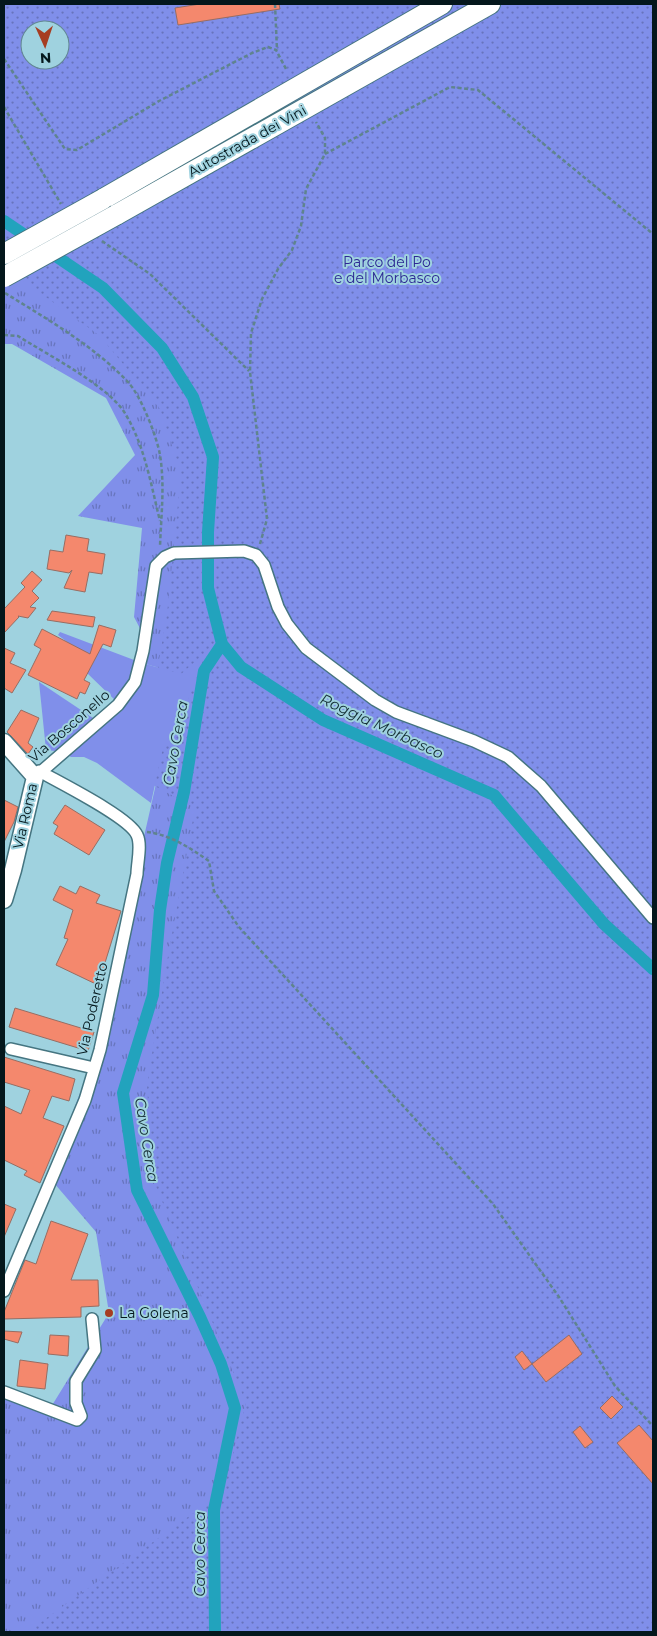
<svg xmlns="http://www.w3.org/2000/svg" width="657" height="1636" font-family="Montserrat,sans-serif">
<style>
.grass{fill:url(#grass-tufts)}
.park{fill:url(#park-dots);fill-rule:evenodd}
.garden{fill:#808fea}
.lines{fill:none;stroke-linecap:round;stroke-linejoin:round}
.canal{stroke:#22a3bd;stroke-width:12}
.building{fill:#f4886d;stroke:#976d63}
.street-casing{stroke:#457581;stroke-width:14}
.secondary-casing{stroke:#457581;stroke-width:19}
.highway-casing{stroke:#457581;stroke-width:22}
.path{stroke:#5f848e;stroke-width:2.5;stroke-dasharray:4 2.5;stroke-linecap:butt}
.street{stroke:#fff;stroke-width:11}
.secondary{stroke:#fff;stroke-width:16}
.highway{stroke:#fff;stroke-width:20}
.highway-bridge-casing{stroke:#457581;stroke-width:22;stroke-linecap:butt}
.highway-bridge{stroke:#fff;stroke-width:20}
.poi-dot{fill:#a63d22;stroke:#9fd2df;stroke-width:2}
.labels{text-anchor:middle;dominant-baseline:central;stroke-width:4;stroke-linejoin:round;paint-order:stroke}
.street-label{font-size:14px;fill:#04171c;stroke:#9fd2df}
.park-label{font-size:14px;fill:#2c2893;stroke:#9fd2df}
.poi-label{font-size:14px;fill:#04171c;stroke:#9fd2df;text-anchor:start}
.water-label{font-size:15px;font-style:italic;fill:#152f35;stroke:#9fd2df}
</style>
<defs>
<pattern id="grass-tufts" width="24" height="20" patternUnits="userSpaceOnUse" patternTransform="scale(1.25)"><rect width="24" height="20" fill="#808fea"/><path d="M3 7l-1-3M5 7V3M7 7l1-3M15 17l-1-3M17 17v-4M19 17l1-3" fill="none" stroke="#6774bd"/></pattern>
<pattern id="park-dots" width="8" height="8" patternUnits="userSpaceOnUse" patternTransform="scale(1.25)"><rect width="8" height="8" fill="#808fea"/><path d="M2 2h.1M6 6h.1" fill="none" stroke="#6774bd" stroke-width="1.8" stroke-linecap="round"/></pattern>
</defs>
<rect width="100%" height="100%" fill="#9fd2df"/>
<!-- grass -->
<path class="grass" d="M 312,113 L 285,1384 L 271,1632 L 4,1632 L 4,1389 L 51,1407 L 109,1313 L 96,1232 L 48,1176 L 101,1039 L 138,863 L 181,674 L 142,663 L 144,636 L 134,617 L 142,528 L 78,516 L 135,455 L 106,398 L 12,344 L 4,344 L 4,286 Z"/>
<!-- park -->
<path class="park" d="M 4,4 L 653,4 L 653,1632 L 27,1632 L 223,1492 L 246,1403 L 152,1177 L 147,1085 L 166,967 L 195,808 L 84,747 L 154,689 L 167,614 L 181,473 L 160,409 L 100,336 L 4,267 ZM 30,30 L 60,30 L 60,60 L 30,60 Z"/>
<!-- garden -->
<path class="garden" d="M 60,632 L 142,663 L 181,674 L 206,652 L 187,703 L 162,752 L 151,803 L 97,763 L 84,757 L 71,757 L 64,752 L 46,750 L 39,682 L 96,720 L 117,702 L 87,673 L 93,662 L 58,635 Z"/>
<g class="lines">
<!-- canal -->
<path class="canal" d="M 4,221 L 103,288 L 162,348 L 193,397 L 213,457 L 208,532 L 208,588 L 222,644 L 241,667 L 323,720 L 494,795 L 604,924 L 653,969
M 215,1632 L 214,1510 L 235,1408 L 221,1364 L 200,1317 L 137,1190 L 123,1093 L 153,995 L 160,910 L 167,863 L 184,792 L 204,671 L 222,644"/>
</g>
<!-- building -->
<path class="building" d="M 200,4 L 279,4 L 280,9 L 178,25 L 175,8 Z
M 66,535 L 89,539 L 87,551 L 105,554 L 102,574 L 89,572 L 85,592 L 64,588 L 72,570 L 69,573 L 47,569 L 50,550 L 63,552 Z
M 32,571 L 42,580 L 32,591 L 39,598 L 30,607 L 36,608 L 28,618 L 18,616 L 19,617 L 4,633 L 4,609 L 25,587 L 21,583 Z
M 52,611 L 95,617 L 93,627 L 47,620 Z
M 99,625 L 116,630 L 111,647 L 103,644 L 84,680 L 90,683 L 85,694 L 80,692 L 77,699 L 28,675 L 41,649 L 34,645 L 42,629 L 90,654 Z
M 4,648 L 15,653 L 10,663 L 26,670 L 12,693 L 4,688 Z
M 21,710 L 39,718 L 28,743 L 33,747 L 28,754 L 7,732 Z
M 4,800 L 18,807 L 14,822 L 4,842 Z
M 65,805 L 105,830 L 89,855 L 54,834 L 58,826 L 53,823 Z
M 60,886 L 76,894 L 80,886 L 100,895 L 96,903 L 121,911 L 104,966 L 108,968 L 100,986 L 56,965 L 68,939 L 64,938 L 73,910 L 53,900 Z
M 15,1008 L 94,1032 L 88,1051 L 9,1027 Z
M 4,1057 L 75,1079 L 69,1101 L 52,1096 L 43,1118 L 64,1126 L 40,1183 L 24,1175 L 27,1171 L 4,1160 L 4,1106 L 21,1114 L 30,1090 L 4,1082 Z
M 4,1204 L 16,1209 L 4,1237 Z
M 51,1221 L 88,1234 L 71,1280 L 98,1280 L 99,1306 L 81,1307 L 81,1317 L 4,1319 L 4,1312 L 25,1260 L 36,1264 Z
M 4,1331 L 22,1332 L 18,1343 L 4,1339 Z
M 50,1335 L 69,1336 L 68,1356 L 48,1354 Z
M 569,1335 L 582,1354 L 546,1382 L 532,1364 Z
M 522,1351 L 532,1364 L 524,1370 L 515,1357 Z
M 20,1360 L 48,1364 L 45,1389 L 17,1386 Z
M 612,1396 L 623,1407 L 611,1419 L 600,1408 Z
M 639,1425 L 653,1441 L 653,1484 L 617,1443 Z
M 580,1426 L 593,1442 L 585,1448 L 573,1432 Z"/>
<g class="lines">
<defs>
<path id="street" d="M 35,777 L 118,705 L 135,682 L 143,651 L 156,566 L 165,557 L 174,553 L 244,551 L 256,555 L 264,565 L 278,607 L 287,624 L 306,648 L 375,700 L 396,712 L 474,741 L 508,757 L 541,786 L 653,918
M 11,1049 L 94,1068
M 4,1291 L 85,1100 L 100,1050 L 137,874 C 137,863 142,845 137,835 C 129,817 60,783 39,771
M 4,1392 L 77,1420 L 81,1416 L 76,1403 L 76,1381 L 95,1350 L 92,1319"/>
<path id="secondary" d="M 4,742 L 35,777 L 13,870 L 4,900"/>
<path id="highway" d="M 103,199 L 442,4
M 116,215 L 490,4"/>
</defs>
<!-- street casing -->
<use href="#street" class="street-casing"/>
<!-- secondary casing -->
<use href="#secondary" class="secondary-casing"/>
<!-- highway casing -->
<use href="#highway" class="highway-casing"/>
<!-- path -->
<path class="path" d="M 275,4 L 277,50
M 4,59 L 65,149 L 77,150 L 159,101 L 252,53 L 268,47 L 276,50 L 286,69
M 4,107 L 61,204
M 325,154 L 450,87 L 478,90 L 653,234
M 102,241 L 150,274 L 249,371
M 5,293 C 47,319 94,346 128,382 C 141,396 157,437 160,455 C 165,486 161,516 160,547
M 4,335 L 18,336 C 46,354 111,387 126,415 C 145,447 151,485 160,521
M 260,544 L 267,519 L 250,372 L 251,333 L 262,299 L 278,269 L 292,250 L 301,226 L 306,189 L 325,154 L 325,138 L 316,122
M 147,832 C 171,835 190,848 209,861 L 214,891 L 239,927 L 493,1204 L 559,1297 L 615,1386 L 653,1426"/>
<!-- street -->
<use href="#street" class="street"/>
<!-- secondary -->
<use href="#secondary" class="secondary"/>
<!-- highway -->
<use href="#highway" class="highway"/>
<defs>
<path id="highway-bridge" d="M 4,254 L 103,199
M 4,277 L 116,215"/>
</defs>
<!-- highway-bridge casing -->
<use href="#highway-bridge" class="highway-bridge-casing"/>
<!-- highway-bridge -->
<use href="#highway-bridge" class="highway-bridge"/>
</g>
<!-- markers -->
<circle class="poi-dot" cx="109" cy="1313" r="5"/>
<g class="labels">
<!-- street labels -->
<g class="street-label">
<text transform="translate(247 141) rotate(-29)">Autostrada dei Vini</text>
<text transform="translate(69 726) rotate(-41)">Via Bosconello</text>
<text transform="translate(25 816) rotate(-77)">Via Roma</text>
<text transform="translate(92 1009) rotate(-77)">Via Poderetto</text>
</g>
<!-- park labels -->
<g class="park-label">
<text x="387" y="262">Parco del Po<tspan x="387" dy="16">e del Morbasco</tspan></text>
</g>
<!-- poi labels -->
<g class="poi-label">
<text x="119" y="1313">La Golena</text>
</g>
<!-- water labels -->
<g class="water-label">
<text transform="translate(382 726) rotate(25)">Roggia Morbasco</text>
<text transform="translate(175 743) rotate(-80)">Cavo Cerca</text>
<text transform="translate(147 1140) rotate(81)">Cavo Cerca</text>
<text transform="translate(199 1554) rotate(-90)">Cavo Cerca</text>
</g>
</g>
<!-- border -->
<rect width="657" height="1636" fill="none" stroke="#04171c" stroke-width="10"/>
<!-- north arrow -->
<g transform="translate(45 45) rotate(177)"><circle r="24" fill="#9fd2df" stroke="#618791"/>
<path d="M0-4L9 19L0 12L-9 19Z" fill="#a63d22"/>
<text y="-8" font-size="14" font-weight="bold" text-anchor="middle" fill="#04171c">N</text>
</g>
</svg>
